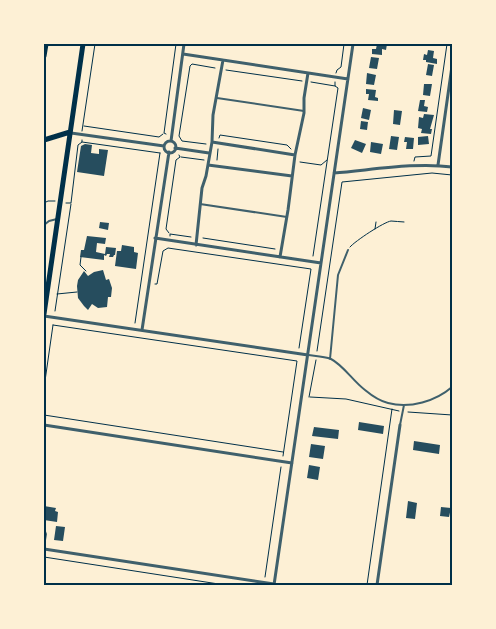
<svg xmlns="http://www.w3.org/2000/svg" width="496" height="629" font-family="'Alegreya Sans',sans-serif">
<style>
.building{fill:#264d5e}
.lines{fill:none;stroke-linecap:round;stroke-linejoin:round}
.path{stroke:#003049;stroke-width:1}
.service{stroke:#3f606c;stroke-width:2}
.minor{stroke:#3f606c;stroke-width:3}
.secondary{stroke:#003049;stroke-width:5}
.neatline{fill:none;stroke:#003049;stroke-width:2}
</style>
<rect width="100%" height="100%" fill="#fdf0d5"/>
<!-- building -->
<path class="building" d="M 377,44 L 387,44 L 386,50 L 382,49 L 382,55 L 372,54 L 372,49 L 376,49 Z
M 428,50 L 434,51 L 433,58 L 437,59 L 437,64 L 426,62 L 426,60 L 423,60 L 424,54 L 427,55 Z
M 371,57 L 379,58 L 377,69 L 369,68 Z
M 428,64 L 434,65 L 432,76 L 426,75 Z
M 367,73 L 376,75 L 374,85 L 366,84 Z
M 424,84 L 432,84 L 430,96 L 423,95 Z
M 366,89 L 376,90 L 375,97 L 378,98 L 378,101 L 368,100 L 369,94 L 366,94 Z
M 420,100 L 425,100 L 424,106 L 428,107 L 427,112 L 418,111 Z
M 363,108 L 371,110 L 369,120 L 361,118 Z
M 394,110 L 402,111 L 400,125 L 393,124 Z
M 424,114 L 434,115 L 430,129 L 432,129 L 431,134 L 421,133 L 422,129 L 418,128 L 419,117 L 423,118 Z
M 361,121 L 368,122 L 367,130 L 360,129 Z
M 391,136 L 399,137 L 397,150 L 389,149 Z
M 428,136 L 429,144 L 418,145 L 418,137 Z
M 405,137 L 414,138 L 413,149 L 406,149 L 407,142 L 404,142 Z
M 355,140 L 366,144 L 362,153 L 351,148 Z
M 371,142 L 383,144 L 381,154 L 370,152 Z
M 85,144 L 92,145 L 91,153 L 99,154 L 99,149 L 108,150 L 104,176 L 77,172 L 81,146 Z
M 100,222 L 109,223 L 108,230 L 99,228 Z
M 87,236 L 106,238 L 105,244 L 97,243 L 96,252 L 105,254 L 106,247 L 116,248 L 115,255 L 114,255 L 113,257 L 109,257 L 110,254 L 107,254 L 106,256 L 104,255 L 104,260 L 80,257 L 81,250 L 84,250 Z
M 122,245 L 134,247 L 134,252 L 138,253 L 136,269 L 115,266 L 117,251 L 121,251 Z
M 103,270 L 106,280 L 109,279 L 112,288 L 111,297 L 108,297 L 107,307 L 98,308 L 92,304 L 88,310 L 84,306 L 78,298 L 77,286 L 78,280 L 84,271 L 88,276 L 94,272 Z
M 359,422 L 384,426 L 383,434 L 358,430 Z
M 314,427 L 339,430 L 338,439 L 312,436 Z
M 414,441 L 440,445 L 439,454 L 413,450 Z
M 311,444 L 325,446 L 323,459 L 309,457 Z
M 309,465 L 320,467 L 318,480 L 307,478 Z
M 408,501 L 417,503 L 415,519 L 406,518 Z
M 44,506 L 56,508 L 55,511 L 58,512 L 57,522 L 44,520 Z
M 441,507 L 451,508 L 449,517 L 440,516 Z
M 56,526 L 65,527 L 63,541 L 54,540 Z"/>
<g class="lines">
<!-- path -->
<path class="path" d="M 226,70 L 302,81
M 336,73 L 337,70 L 341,67 L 344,44
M 311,82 L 335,86
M 84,126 L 159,137 L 163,134
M 82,131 L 95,44
M 166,134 L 164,133 L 176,44
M 219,138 L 220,135 L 287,145 L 291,149
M 82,142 L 160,153
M 206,144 L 182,141 L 179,136 L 190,66 L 192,64 L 215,68
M 181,157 L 204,160
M 217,160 L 218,149
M 414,161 L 415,157 L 431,156 L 447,44
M 300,162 L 321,165 L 327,160
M 44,203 L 48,201 L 55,201
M 66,203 L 71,203 L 78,145 L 82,142 L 82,140
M 375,229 L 376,222
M 169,233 L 166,229 L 176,160 L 180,157 L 179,155
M 170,236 L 170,234 L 191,237
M 203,238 L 275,249
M 350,247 C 355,241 384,222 391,221 C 395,221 400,222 404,222
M 313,256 L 338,88 L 335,86 L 335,82
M 81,257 L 80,265 L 86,271
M 155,284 L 157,284 L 163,251 L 168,248 L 311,269 L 299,348
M 57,294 L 77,292
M 55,311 L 71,204
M 135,323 L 160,153
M 53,325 L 297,361 L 283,456
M 317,351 L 342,182 L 432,173 L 452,175
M 44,388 L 53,325
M 309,397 L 316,360
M 310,397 L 346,399 L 399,411
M 408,412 L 452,415
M 44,415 L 283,452
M 44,557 L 225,585
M 265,577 L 281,467
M 367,585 L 392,409"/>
<!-- service -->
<path class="service" d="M 217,98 L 304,111
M 200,204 L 287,217
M 44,225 L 49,221 L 57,219
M 308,355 C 315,356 324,356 331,359 C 343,365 353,381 365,390 C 371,395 380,401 388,403 C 410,409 436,401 452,387
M 330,359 L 338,275 L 348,250
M 400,425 L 404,405
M 44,529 L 46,534 L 44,546"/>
<!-- minor -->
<path class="minor" d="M 183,54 L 348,79
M 71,133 L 164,146
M 171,141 L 184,44
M164 147a6 6 0 1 1 12 0a6 6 0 1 1-12 0Z
M 212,142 L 295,155
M 175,148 L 209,153
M 208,165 L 292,176
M 438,165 L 452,66
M 334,173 C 372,170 416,162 452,167
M 155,238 L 321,263
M 196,245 L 202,188 L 206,176 L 212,142 L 213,115 L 223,60
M 280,257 L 288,210 L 295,155 L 304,113 L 304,98 L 308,73
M 44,316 L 308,355
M 142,330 L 169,152
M 44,425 L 292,463
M 44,549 L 274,584
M 274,585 L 353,44
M 377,585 L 400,425"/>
<!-- secondary -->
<path class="secondary" d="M 44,56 L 46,44
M 44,140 L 70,132
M 44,314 L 83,44"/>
</g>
<!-- border -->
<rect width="496" height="629" fill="none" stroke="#fdf0d5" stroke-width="90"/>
<rect x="45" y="45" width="406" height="539" class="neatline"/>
</svg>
